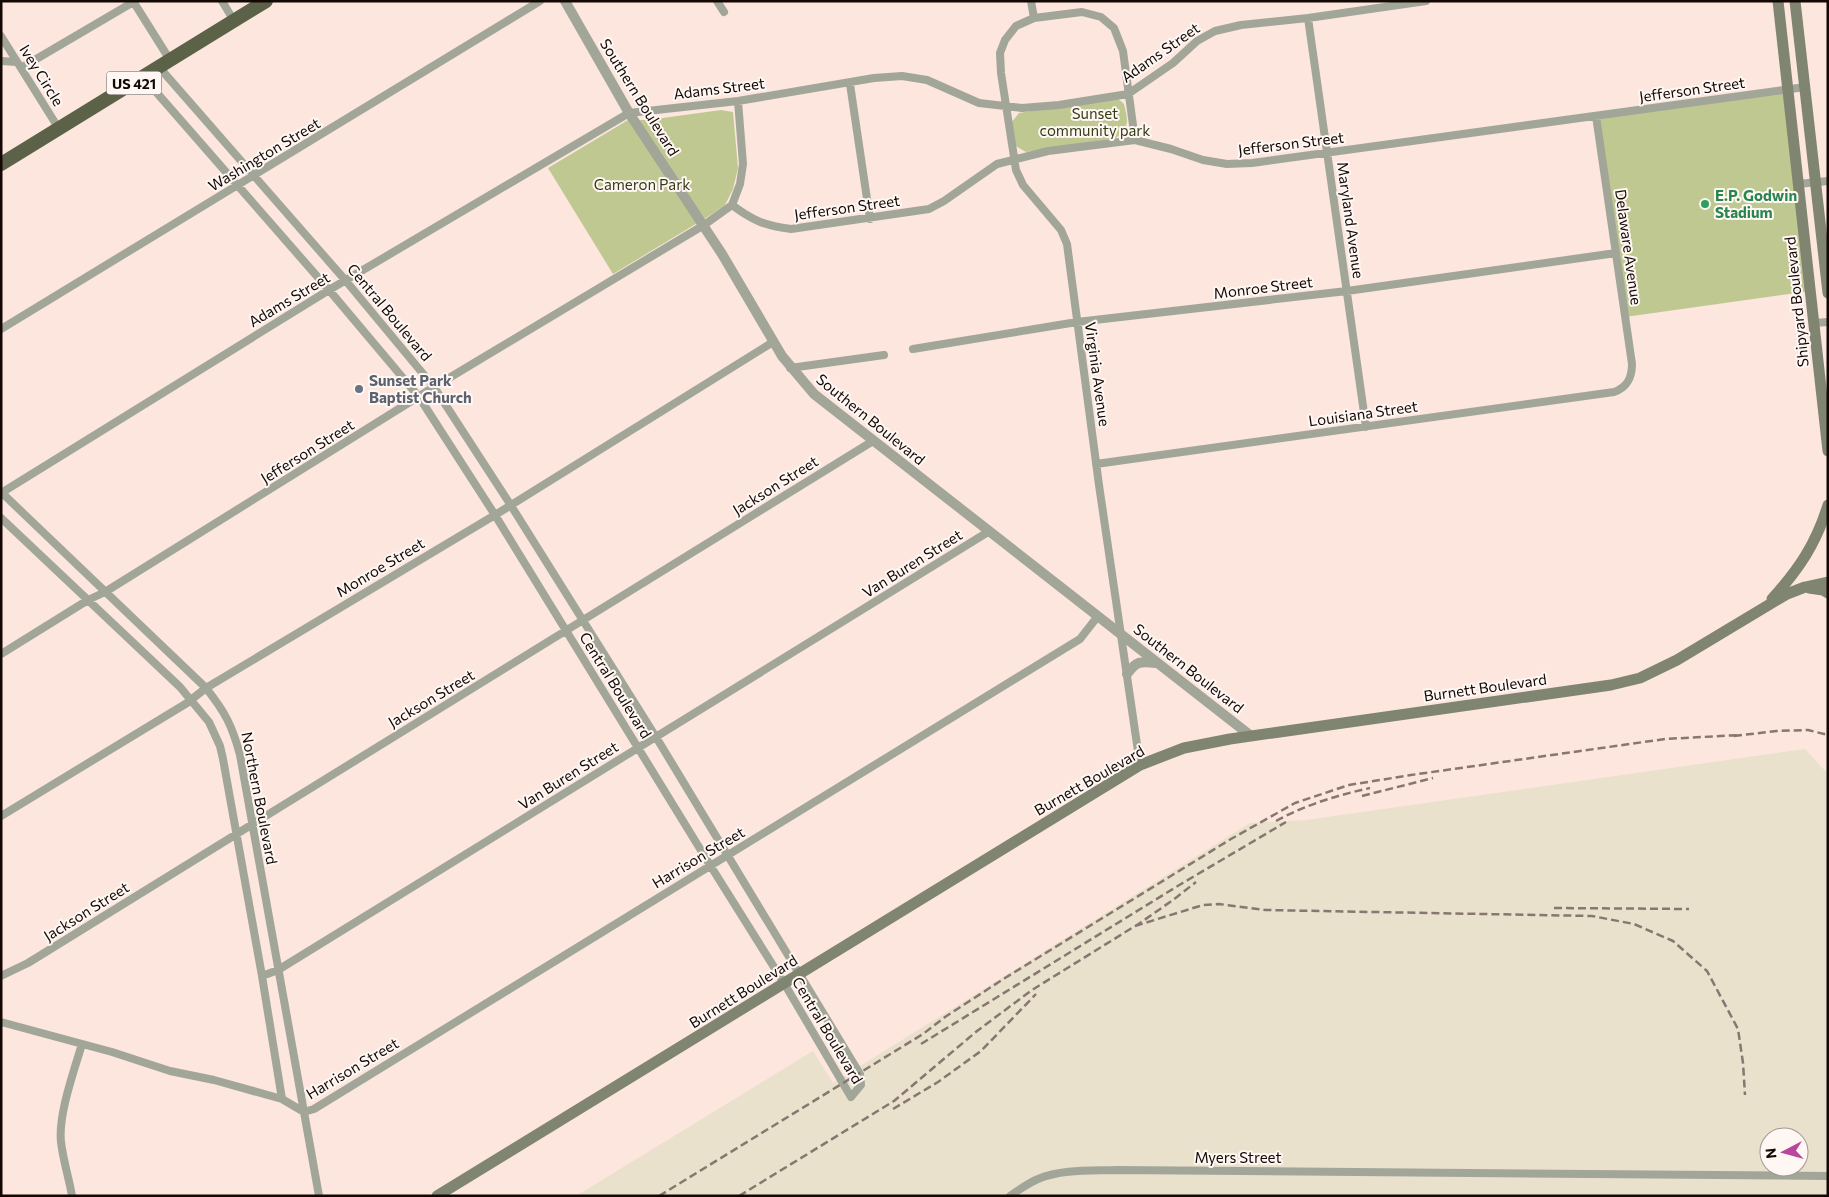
<svg xmlns="http://www.w3.org/2000/svg" width="1829" height="1197" font-family="Commissioner,sans-serif">
<style>
.commercial{fill:#eae1cc;fill-rule:evenodd}
.green{fill:#c0c892}
.lines{fill:none;stroke-linecap:round;stroke-linejoin:round}
.minor{stroke:#a2a698;stroke-width:8}
.tertiary{stroke:#a2a698;stroke-width:10}
.secondary{stroke:#7f8571;stroke-width:11}
.trunk{stroke:#5c6248;stroke-width:14}
.rail{stroke:#877770;stroke-width:2.5;stroke-dasharray:8 4;stroke-linecap:butt}
.leisure-dot{fill:#2e9e5b;stroke:#fef7f4;stroke-width:2}
.worship-dot{fill:#6b7280;stroke:#fef7f4;stroke-width:2}
.labels{text-anchor:middle;dominant-baseline:central;stroke-width:4;stroke-linejoin:round;paint-order:stroke}
.shield{fill:#fef7f4;stroke:#5a504c;stroke-width:1}
.shield-label{font-size:14px;font-weight:bold;fill:#130804}
.street-label{font-size:15px;fill:#130804;stroke:#fef7f4}
.park-label{font-size:15px;fill:#363a14;stroke:#fef7f4}
.leisure-label{font-size:15px;font-weight:bold;fill:#27864d;stroke:#fef7f4;text-anchor:start}
.worship-label{font-size:15px;font-weight:bold;fill:#5b616d;stroke:#fef7f4;text-anchor:start}
</style>
<rect width="100%" height="100%" fill="#fce6dd"/>
<!-- commercial -->
<path class="commercial" d="M 1805,749 L 1828,774 L 1828,1196 L 576,1196 L 813,1051 L 833,1083 L 1250,823 L 1306,820 ZM 1769,1137 L 1799,1137 L 1799,1167 L 1769,1167 Z"/>
<!-- green -->
<path class="green" d="M 1788,89 L 1810,291 L 1625,317 L 1596,116 Z
M 1116,97 L 1124,104 C 1128,121 1130,126 1116,138 L 1026,152 L 1014,145 L 1011,123 L 1019,113 Z
M 721,110 L 733,112 L 738,168 L 733,189 L 725,205 L 709,216 L 613,274 L 548,168 L 628,120 L 648,120 Z"/>
<g class="lines">
<!-- minor -->
<path class="minor" d="M 133,1 L 170,60
M 222,1 L 234,21
M 717,1 L 724,12
M 1031,1 L 1034,18
M 1308,18 L 1366,427
M 1,36 L 59,129
M 1,61 L 17,62
M 21,68 L 135,1
M 143,77 L 329,290 L 419,397 L 495,515 L 710,865 L 784,983 L 851,1097 L 861,1085 L 860,1074 L 656,737 L 510,504 L 434,387 L 346,281 L 159,67
M 850,84 L 870,219
M 1135,140 L 1123,51 L 1114,28 L 1101,17 L 1082,12 L 1034,18 L 1016,26 L 1005,40 L 1000,53 L 1001,73 L 1016,170 L 1023,185 L 1061,230 L 1067,244 L 1099,485 L 1140,765
M 1798,184 L 1828,181
M 732,205 C 752,220 765,226 791,229 L 929,209 L 944,201 L 997,164 L 1048,151 L 1135,140 L 1171,149 L 1203,160 L 1227,164 L 1252,163 L 1805,87
M 732,205 L 740,184 L 743,164 L 738,101
M 1814,323 L 1828,322
M 1,329 L 540,1
M 913,349 L 1077,322 L 1347,291 L 1616,253
M 790,368 L 884,355
M 1096,464 L 1614,392 C 1628,387 1632,377 1632,364 L 1596,116
M 1,492 L 206,688 C 225,712 232,725 240,755 L 304,1112 L 314,1109 L 1080,639 L 1098,616
M 1,493 L 329,290 L 629,113 L 738,101 L 874,78 L 902,76 L 927,80 L 979,103 L 1022,108 L 1059,105 L 1128,94 L 1173,63 L 1197,41 L 1215,31 L 1241,25 L 1308,18 L 1426,1
M 1,518 L 180,687 L 209,722 L 220,746 L 223,759 L 262,976 L 282,1099 L 304,1112 L 319,1196
M 1,654 L 88,600 L 105,592 L 434,387 L 704,225 L 732,205
M 1,816 L 187,703 L 206,688 L 495,515 L 773,342
M 1,976 L 28,963 C 309,788 592,617 873,441
M 262,976 L 278,970 L 988,532
M 1,1022 L 112,1052 L 170,1071 L 214,1080 L 282,1099
M 72,1196 C 69,1178 63,1160 61,1142 C 58,1115 74,1071 82,1044
M 1010,1196 C 1019,1190 1028,1183 1038,1179 C 1062,1169 1091,1171 1117,1170 L 1828,1176"/>
<!-- tertiary -->
<path class="tertiary" d="M 565,1 L 629,113 L 722,254 L 782,356 L 814,394 L 1251,736
M 1127,674 C 1136,661 1141,661 1156,663"/>
<!-- secondary -->
<path class="secondary" d="M 1778,1 L 1828,451
M 1795,1 L 1828,293
M 1809,588 L 1823,590 L 1828,593
M 1772,599 C 1799,569 1816,544 1828,505
M 437,1196 L 1140,765 L 1184,748 L 1230,739 L 1611,685 L 1640,678 L 1677,660 L 1787,594 L 1805,587 L 1828,582"/>
<!-- trunk -->
<path class="trunk" d="M 1,164 L 266,1"/>
<!-- rail -->
<path class="rail" d="M 1734,736 L 1777,731 L 1808,730 L 1828,735
M 1362,796 L 1433,778
M 1276,821 C 1305,805 1338,795 1370,788
M 1554,908 L 1689,909
M 1135,926 L 1203,905 L 1219,904 L 1265,910 L 1592,916 L 1634,924 L 1673,941 L 1707,971 L 1738,1029 L 1743,1063 L 1745,1095
M 921,1044 L 1181,884 L 1286,822
M 893,1109 L 938,1082 L 981,1051 L 1036,994
M 659,1196 L 923,1034 L 945,1017 L 1005,978 L 1231,839 L 1295,803 L 1349,785 L 1411,775 L 1665,739 L 1740,735
M 739,1196 L 894,1101 L 977,1031 L 1032,990 L 1140,923 L 1173,900 L 1196,882"/>
</g>
<!-- markers -->
<circle class="leisure-dot" cx="1705" cy="204" r="5"/>
<circle class="worship-dot" cx="359" cy="389" r="5"/>
<g class="labels">
<!-- shield labels -->
<rect class="shield" x="106.5" y="71.5" width="55" height="23" rx="4"/>
<g class="shield-label">
<text x="134" y="83">US 421</text>
</g>
<!-- street labels -->
<g class="street-label">
<text transform="translate(1160 52) rotate(-35)">Adams Street</text>
<text transform="translate(42 75) rotate(58)">Ivey Circle</text>
<text transform="translate(719 88) rotate(-7)">Adams Street</text>
<text transform="translate(1692 89) rotate(-8)">Jefferson Street</text>
<text transform="translate(640 97) rotate(58)">Southern Boulevard</text>
<text transform="translate(1291 143) rotate(-7)">Jefferson Street</text>
<text transform="translate(264 154) rotate(-31)">Washington Street</text>
<text transform="translate(847 207) rotate(-8)">Jefferson Street</text>
<text transform="translate(1351 220) rotate(82)">Maryland Avenue</text>
<text transform="translate(1629 247) rotate(82)">Delaware Avenue</text>
<text transform="translate(1263 287) rotate(-7)">Monroe Street</text>
<text transform="translate(289 299) rotate(-31)">Adams Street</text>
<text transform="translate(1796 302) rotate(-96)">Shipyard Boulevard</text>
<text transform="translate(390 312) rotate(50)">Central Boulevard</text>
<text transform="translate(1098 374) rotate(82)">Virginia Avenue</text>
<text transform="translate(1363 413) rotate(-8)">Louisiana Street</text>
<text transform="translate(871 419) rotate(39)">Southern Boulevard</text>
<text transform="translate(307 451) rotate(-32)">Jefferson Street</text>
<text transform="translate(775 485) rotate(-32)">Jackson Street</text>
<text transform="translate(912 563) rotate(-32)">Van Buren Street</text>
<text transform="translate(380 567) rotate(-31)">Monroe Street</text>
<text transform="translate(1189 668) rotate(38)">Southern Boulevard</text>
<text transform="translate(616 685) rotate(58)">Central Boulevard</text>
<text transform="translate(1485 687) rotate(-8)">Burnett Boulevard</text>
<text transform="translate(431 698) rotate(-31)">Jackson Street</text>
<text transform="translate(568 775) rotate(-32)">Van Buren Street</text>
<text transform="translate(1089 780) rotate(-30)">Burnett Boulevard</text>
<text transform="translate(260 798) rotate(79)">Northern Boulevard</text>
<text transform="translate(698 857) rotate(-31)">Harrison Street</text>
<text transform="translate(86 911) rotate(-32)">Jackson Street</text>
<text transform="translate(743 991) rotate(-32)">Burnett Boulevard</text>
<text transform="translate(828 1030) rotate(59)">Central Boulevard</text>
<text transform="translate(352 1068) rotate(-31)">Harrison Street</text>
<text x="1238" y="1157">Myers Street</text>
</g>
<!-- park labels -->
<g class="park-label">
<text x="1095" y="113">Sunset<tspan x="1095" dy="17">community park</tspan></text>
<text x="642" y="184">Cameron Park</text>
</g>
<!-- leisure labels -->
<g class="leisure-label">
<text x="1715" y="195">E.P. Godwin<tspan x="1715" dy="17">Stadium</tspan></text>
</g>
<!-- worship labels -->
<g class="worship-label">
<text x="369" y="380">Sunset Park<tspan x="369" dy="17">Baptist Church</tspan></text>
</g>
</g>
<!-- border -->
<rect width="1829" height="1197" fill="none" stroke="#130804" stroke-width="5"/>
<!-- north arrow -->
<g transform="translate(1784 1152) rotate(264)"><circle r="24" fill="#fef7f4" stroke="#a09794"/>
<path d="M0-4L9 19L0 12L-9 19Z" fill="#ba459c"/>
<text y="-8" font-size="14" font-weight="bold" text-anchor="middle" fill="#130804">N</text>
</g>
</svg>
